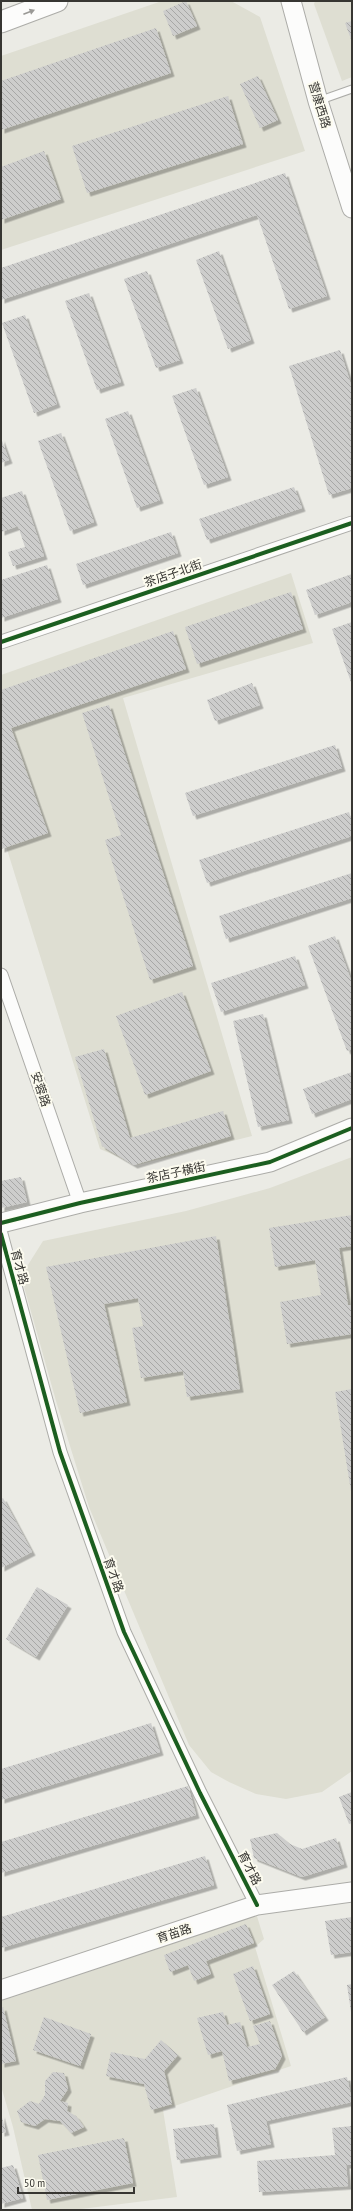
<svg xmlns="http://www.w3.org/2000/svg" width="353" height="2211" font-family="'PT Sans Narrow','Noto Sans SC',sans-serif">
<style>
.built{fill:#deded2}
.building{fill:url(#building-back-hatch);filter:url(#shadow)}
.lines{fill:none;stroke-linecap:round;stroke-linejoin:round}
.lane-casing{stroke:#acaca8;stroke-width:9}
.street-casing{stroke:#acaca8;stroke-width:15}
.secondary-casing{stroke:#acaca8;stroke-width:21}
.primary-casing{stroke:#acaca8;stroke-width:23}
.lane{stroke:#fcfcfb;stroke-width:7}
.street{stroke:#fcfcfb;stroke-width:13}
.secondary{stroke:#fcfcfb;stroke-width:19}
.primary{stroke:#fcfcfb;stroke-width:21}
.cycleway-casing{stroke:#fcfbef;stroke-width:6}
.cycleway{stroke:#1b5e20;stroke-width:4}
.oneway{fill:#9a9996}
.labels{text-anchor:middle;dominant-baseline:central;stroke-width:4;stroke-linejoin:round;paint-order:stroke}
.street-label{font-size:12px;fill:#373632;stroke:#fcfbef}
</style>
<defs>
<pattern id="building-back-hatch" width="6" height="6" patternUnits="userSpaceOnUse"><rect width="6" height="6" fill="#cdcdcc"/><path d="M-1 5l2 2M0 0l6 6M5-1l2 2" fill="none" stroke="#a7a7a6"/></pattern>
<filter id="shadow"><feDropShadow dx="3.5" dy="3.5" stdDeviation="0" flood-color="#0004"/></filter>
</defs>
<rect width="100%" height="100%" fill="#ebebe5"/>
<!-- built -->
<path class="built" d="M 162,1 L 231,1 L 260,17 L 305,151 L 1,250 L 1,56 Z
M 315,1 L 352,1 L 352,77 L 342,81 L 314,4 Z
M 291,573 L 313,643 L 123,698 L 252,1136 L 137,1165 L 100,1149 L 1,830 L 1,675 Z
M 352,1157 L 352,1771 L 322,1792 L 286,1799 L 256,1794 L 229,1782 L 211,1772 L 189,1745 L 89,1507 L 56,1401 L 21,1276 L 43,1241 L 186,1211 L 270,1188 Z
M 256,1913 L 264,1939 L 255,1947 L 291,2066 L 163,2110 L 177,2197 L 73,2210 L 32,2210 L 13,2127 L 1,2086 L 1,2001 L 198,1935 Z"/>
<!-- building -->
<path class="building" d="M 186,1 L 197,26 L 173,36 L 163,11 Z
M 352,21 L 352,42 L 345,23 Z
M 156,28 L 171,73 L 1,130 L 1,81 Z
M 258,76 L 278,120 L 260,128 L 240,84 Z
M 228,96 L 243,144 L 87,193 L 72,146 Z
M 44,151 L 61,199 L 1,220 L 1,167 Z
M 285,173 L 327,296 L 289,309 L 257,215 L 1,300 L 1,268 Z
M 219,251 L 251,340 L 228,349 L 196,260 Z
M 147,271 L 180,360 L 156,368 L 124,279 Z
M 89,293 L 121,382 L 97,390 L 65,301 Z
M 25,315 L 57,404 L 34,413 L 2,323 Z
M 340,350 L 352,388 L 352,488 L 329,495 L 289,366 Z
M 196,388 L 228,477 L 204,485 L 172,396 Z
M 128,411 L 160,500 L 137,508 L 105,419 Z
M 61,433 L 94,522 L 70,531 L 38,441 Z
M 1,438 L 9,460 L 1,463 Z
M 294,487 L 302,508 L 207,540 L 199,519 Z
M 22,491 L 44,556 L 13,566 L 8,552 L 25,547 L 18,526 L 1,532 L 1,498 Z
M 171,532 L 178,553 L 83,585 L 76,564 Z
M 47,565 L 58,599 L 1,618 L 1,580 Z
M 352,574 L 352,602 L 315,615 L 306,590 Z
M 291,592 L 303,629 L 197,664 L 185,627 Z
M 352,622 L 352,685 L 332,629 Z
M 173,631 L 186,669 L 11,728 L 48,833 L 1,849 L 1,690 Z
M 252,683 L 260,705 L 215,721 L 207,700 Z
M 109,705 L 193,966 L 150,980 L 105,840 L 121,835 L 82,713 Z
M 335,745 L 342,768 L 193,816 L 185,793 Z
M 349,812 L 352,821 L 352,836 L 207,883 L 199,860 Z
M 352,873 L 352,898 L 226,939 L 219,916 Z
M 335,936 L 352,983 L 352,1049 L 347,1051 L 308,946 Z
M 295,956 L 305,985 L 221,1012 L 211,983 Z
M 182,992 L 211,1071 L 145,1095 L 116,1016 Z
M 263,1014 L 289,1120 L 258,1127 L 233,1021 Z
M 104,1049 L 130,1138 L 223,1111 L 231,1136 L 134,1165 L 102,1146 L 75,1057 Z
M 352,1072 L 352,1099 L 312,1114 L 303,1089 Z
M 21,1177 L 27,1202 L 1,1208 L 1,1181 Z
M 352,1215 L 352,1246 L 339,1248 L 348,1305 L 352,1305 L 352,1334 L 287,1344 L 280,1302 L 321,1295 L 315,1260 L 275,1267 L 269,1228 Z
M 216,1236 L 240,1389 L 187,1397 L 183,1371 L 141,1378 L 132,1328 L 143,1326 L 138,1298 L 104,1304 L 127,1402 L 80,1413 L 46,1267 Z
M 352,1389 L 352,1491 L 351,1491 L 335,1392 Z
M 3,1498 L 32,1552 L 1,1568 L 1,1499 Z
M 37,1587 L 68,1605 L 36,1657 L 6,1639 Z
M 151,1723 L 160,1752 L 1,1800 L 1,1769 Z
M 188,1786 L 196,1815 L 1,1873 L 1,1842 Z
M 352,1792 L 352,1823 L 349,1824 L 339,1797 Z
M 277,1833 L 290,1844 L 302,1849 L 336,1838 L 344,1864 L 302,1877 L 254,1858 L 250,1839 Z
M 205,1856 L 214,1885 L 1,1948 L 1,1917 Z
M 352,1917 L 352,1952 L 331,1955 L 325,1921 Z
M 246,1924 L 254,1943 L 206,1961 L 211,1974 L 194,1981 L 188,1965 L 170,1972 L 164,1955 Z
M 253,1966 L 270,2014 L 250,2021 L 233,1974 Z
M 294,1971 L 325,2017 L 303,2032 L 272,1985 Z
M 352,1984 L 352,2012 L 351,2012 L 347,1985 Z
M 3,2007 L 16,2061 L 1,2064 L 1,2008 Z
M 223,2012 L 227,2025 L 240,2022 L 247,2047 L 260,2044 L 253,2026 L 270,2021 L 282,2056 L 275,2069 L 229,2081 L 222,2051 L 208,2055 L 197,2018 Z
M 44,2017 L 91,2034 L 80,2066 L 33,2050 Z
M 161,2040 L 178,2055 L 164,2071 L 172,2104 L 151,2110 L 144,2084 L 106,2076 L 111,2052 L 145,2059 Z
M 53,2072 L 64,2073 L 68,2089 L 60,2101 L 68,2103 L 67,2111 L 76,2116 L 84,2127 L 71,2133 L 60,2121 L 45,2119 L 35,2126 L 21,2122 L 17,2111 L 30,2101 L 39,2104 L 45,2095 L 45,2081 Z
M 347,2077 L 352,2102 L 266,2121 L 271,2144 L 237,2151 L 227,2105 Z
M 1,2114 L 6,2132 L 1,2133 Z
M 214,2124 L 218,2154 L 177,2160 L 173,2129 Z
M 352,2126 L 352,2165 L 346,2165 L 348,2186 L 259,2192 L 257,2161 L 335,2155 L 332,2128 Z
M 124,2138 L 133,2183 L 47,2200 L 38,2155 Z
M 13,2165 L 23,2198 L 1,2204 L 1,2168 Z"/>
<g class="lines">
<defs>
<path id="lane" d="M 318,101 L 352,89"/>
<path id="street" d="M 1,642 L 352,523
M 1,975 L 80,1203
M 1,1234 L 60,1452 L 124,1632 L 200,1793 L 257,1905"/>
<path id="secondary" d="M 291,1 L 318,101 L 352,208
M 1,1223 L 80,1203 L 270,1162 L 352,1128
M 1,1990 L 257,1905 L 352,1892"/>
<path id="primary" d="M 1,22 L 57,1"/>
</defs>
<!-- lane casing -->
<use href="#lane" class="lane-casing"/>
<!-- street casing -->
<use href="#street" class="street-casing"/>
<!-- secondary casing -->
<use href="#secondary" class="secondary-casing"/>
<!-- primary casing -->
<use href="#primary" class="primary-casing"/>
<!-- lane -->
<use href="#lane" class="lane"/>
<!-- street -->
<use href="#street" class="street"/>
<!-- secondary -->
<use href="#secondary" class="secondary"/>
<!-- primary -->
<use href="#primary" class="primary"/>
<defs>
<path id="cycleway" d="M 1,642 L 352,523
M 1,1223 L 80,1203 L 270,1162 L 352,1128
M 1,1234 L 60,1452 L 124,1632 L 200,1793 L 257,1905"/>
</defs>
<!-- cycleway casing -->
<use href="#cycleway" class="cycleway-casing"/>
<!-- cycleway -->
<use href="#cycleway" class="cycleway"/>
</g>
<!-- one-way arrows -->
<defs><path id="oneway-solid" d="M-6-.8H1V-3.2L6.5 0L1 3.2V.8H-6Z"/></defs>
<use class="oneway" href="#oneway-solid" transform="translate(29 12) rotate(-21)"/>
<g class="labels">
<!-- street labels -->
<g class="street-label">
<text transform="translate(320 105) rotate(73)">营康西路</text>
<text transform="translate(173 573) rotate(-19)">茶店子北街</text>
<text transform="translate(41 1089) rotate(71)">安蓉路</text>
<text transform="translate(176 1172) rotate(-12)">茶店子横街</text>
<text transform="translate(20 1267) rotate(75)">育才路</text>
<text transform="translate(114 1575) rotate(70)">育才路</text>
<text transform="translate(250 1868) rotate(63)">育才路</text>
<text transform="translate(174 1933) rotate(-18)">育苗路</text>
</g>
</g>
<!-- border -->
<rect width="353" height="2211" fill="none" stroke="#373632" stroke-width="4"/>
<!-- scale -->
<path d="M18 2187v6h116v-6" fill="none" stroke="#373632" stroke-width="2"/>
<text x="24" y="2187" font-size="12" fill="#373632" stroke="#fcfbef" stroke-width="3" paint-order="stroke">50 m</text>
</svg>
